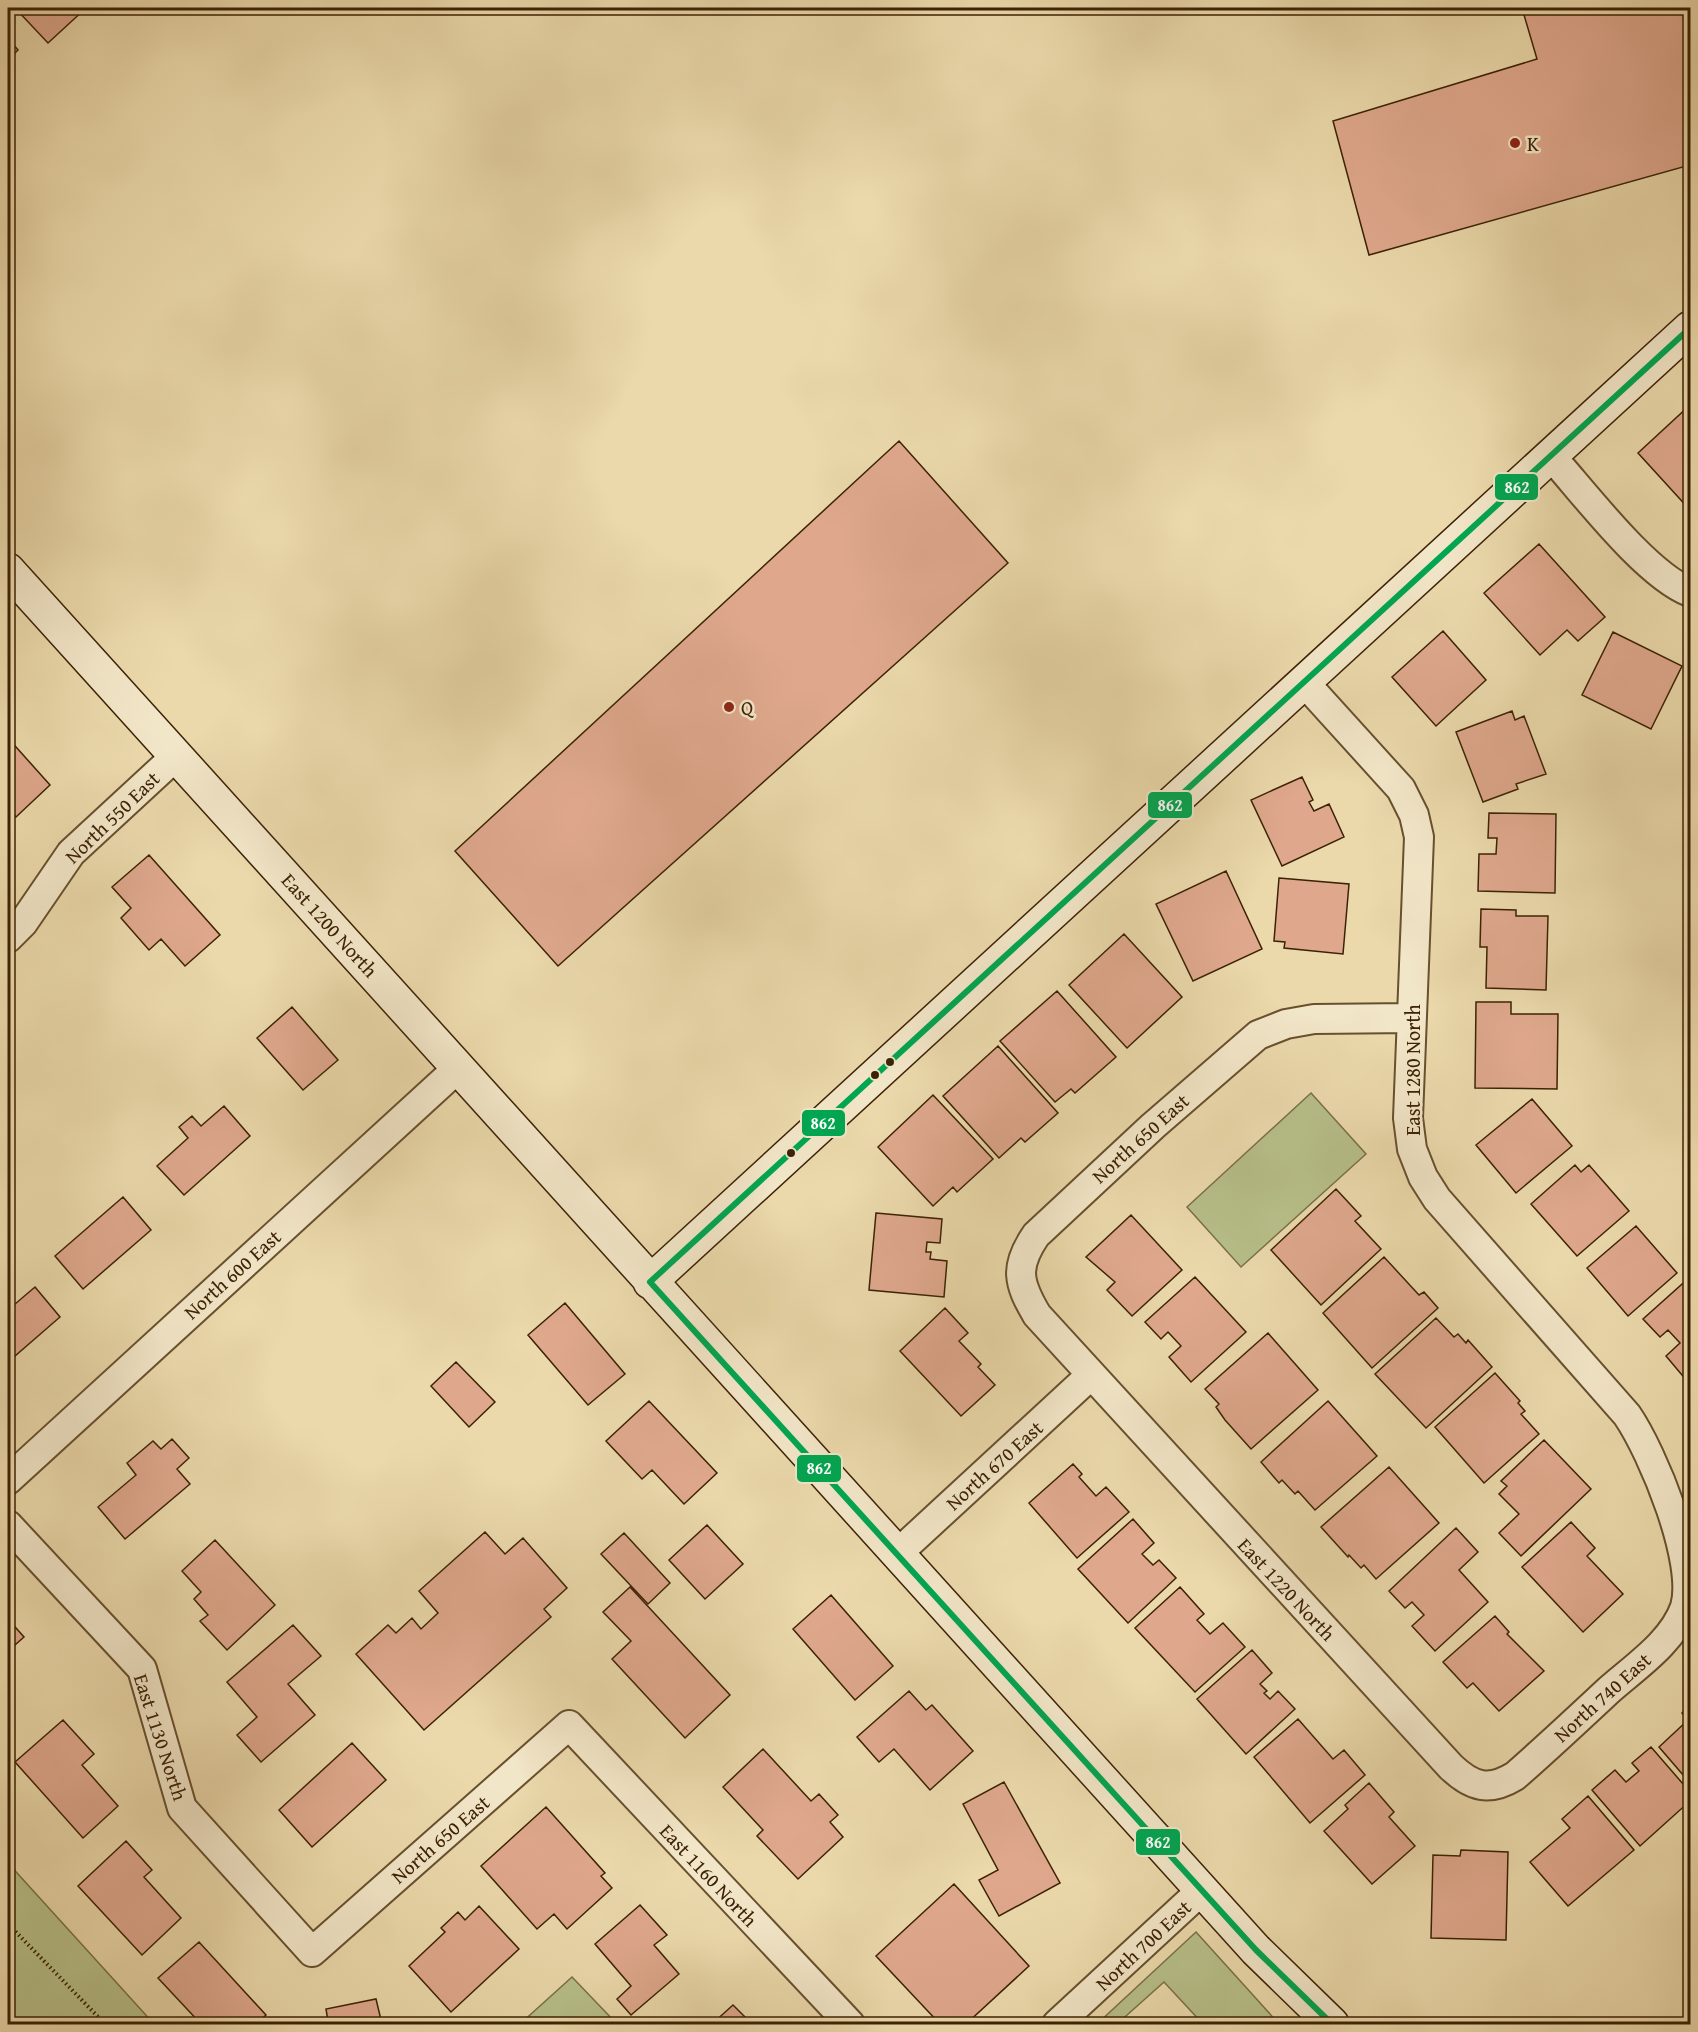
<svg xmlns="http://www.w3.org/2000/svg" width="1698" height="2032" font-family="'Gentium Book Plus',serif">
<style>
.green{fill:#b7bf89;stroke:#7a7047;stroke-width:1.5}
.building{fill:#dfa88d;stroke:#3c2205;stroke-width:1.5}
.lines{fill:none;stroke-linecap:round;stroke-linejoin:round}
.street-casing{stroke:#68502e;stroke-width:32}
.secondary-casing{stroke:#3c2205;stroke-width:36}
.path{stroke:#3c2205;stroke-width:4;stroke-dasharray:1.5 3;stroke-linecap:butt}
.street{stroke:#f2e6c8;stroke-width:28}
.secondary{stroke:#f2e6c8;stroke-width:33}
.bus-1-casing{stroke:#f2e6c8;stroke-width:10}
.bus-1{stroke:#00a651;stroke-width:6}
.poi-dot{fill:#8f2418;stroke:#f2e6c8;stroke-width:2}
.bus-dot{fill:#3c2205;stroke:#f2e6c8;stroke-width:2}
.labels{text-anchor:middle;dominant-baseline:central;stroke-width:5;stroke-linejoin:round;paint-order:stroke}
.poi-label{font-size:20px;fill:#3c2205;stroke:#f2e6c8;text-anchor:start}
.street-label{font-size:20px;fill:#3c2205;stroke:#f2e6c8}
.line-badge{stroke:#f2e6c8;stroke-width:2}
.badge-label{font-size:16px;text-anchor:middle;font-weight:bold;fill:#fff}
</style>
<rect width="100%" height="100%" fill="#ebd9ab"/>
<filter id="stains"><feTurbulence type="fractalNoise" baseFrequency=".00333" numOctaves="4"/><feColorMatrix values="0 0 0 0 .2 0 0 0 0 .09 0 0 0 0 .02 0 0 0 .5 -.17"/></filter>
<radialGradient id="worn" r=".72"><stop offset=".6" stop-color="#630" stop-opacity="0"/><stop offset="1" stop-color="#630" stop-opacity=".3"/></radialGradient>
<!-- green -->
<path class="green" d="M 1311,1093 L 1366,1154 L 1241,1267 L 1187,1207 Z
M 8,1863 L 154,2024 L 8,2024 Z
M 1196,1932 L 1279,2024 L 1203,2024 L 1164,1982 L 1117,2024 L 1097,2024 Z
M 572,1977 L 617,2024 L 520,2024 Z"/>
<!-- building -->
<path class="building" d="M 15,8 L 86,8 L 48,43 Z
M 1522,8 L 1681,8 L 1690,41 L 1690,165 L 1369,255 L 1333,121 L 1537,59 Z
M 8,38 L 18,50 L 8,60 Z
M 1690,405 L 1690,510 L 1638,453 Z
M 899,441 L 1008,563 L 558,966 L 455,851 Z
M 1539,544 L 1605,617 L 1578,641 L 1567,630 L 1540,655 L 1484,593 Z
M 1443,631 L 1486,680 L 1436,726 L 1392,677 Z
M 1613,632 L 1682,666 L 1651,729 L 1582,695 Z
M 1512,711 L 1515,720 L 1524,716 L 1546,774 L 1516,784 L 1518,789 L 1483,802 L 1456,732 Z
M 8,738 L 50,785 L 16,817 L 8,808 Z
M 1302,777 L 1313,800 L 1309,802 L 1314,811 L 1329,804 L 1344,837 L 1282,866 L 1251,800 Z
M 1489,813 L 1556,814 L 1555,893 L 1478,891 L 1479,854 L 1496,854 L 1497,838 L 1488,838 Z
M 149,855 L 220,935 L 185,966 L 161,939 L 149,950 L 121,918 L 131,908 L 112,887 Z
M 1226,871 L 1262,949 L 1193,981 L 1156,904 Z
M 1279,878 L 1349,884 L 1343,954 L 1284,948 L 1285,942 L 1274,941 Z
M 1481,909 L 1516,910 L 1516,916 L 1548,916 L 1546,990 L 1486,988 L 1487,947 L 1480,947 Z
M 1124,934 L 1182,997 L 1127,1048 L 1069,985 Z
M 1057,991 L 1116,1057 L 1075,1093 L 1071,1089 L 1055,1102 L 1000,1041 Z
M 1476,1002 L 1511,1002 L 1511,1014 L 1558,1014 L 1557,1089 L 1475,1088 Z
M 292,1007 L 338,1060 L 303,1090 L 257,1038 Z
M 998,1046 L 1058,1113 L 1025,1142 L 1021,1138 L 999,1158 L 943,1096 Z
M 933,1095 L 993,1159 L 957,1192 L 953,1187 L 933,1206 L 878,1147 Z
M 1532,1099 L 1572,1146 L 1516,1193 L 1476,1145 Z
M 224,1106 L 250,1136 L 184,1195 L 157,1166 L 188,1138 L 179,1127 L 192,1116 L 201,1126 Z
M 1575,1165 L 1581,1172 L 1589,1165 L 1629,1211 L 1577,1256 L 1531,1204 Z
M 1336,1189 L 1361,1216 L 1355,1221 L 1381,1249 L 1321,1305 L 1271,1250 Z
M 123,1197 L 151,1230 L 83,1289 L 55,1256 Z
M 876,1213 L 942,1219 L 940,1243 L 927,1242 L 926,1252 L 931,1252 L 930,1259 L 947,1261 L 944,1297 L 869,1290 Z
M 1131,1215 L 1182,1270 L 1132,1316 L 1107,1290 L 1115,1282 L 1086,1257 Z
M 1636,1226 L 1677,1273 L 1628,1316 L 1587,1268 Z
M 1384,1257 L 1419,1295 L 1424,1292 L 1438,1308 L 1372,1368 L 1323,1313 Z
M 1195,1277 L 1246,1332 L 1191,1382 L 1169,1357 L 1181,1346 L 1168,1332 L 1161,1339 L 1145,1322 Z
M 1690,1277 L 1690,1378 L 1687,1381 L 1666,1356 L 1680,1343 L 1668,1330 L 1660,1337 L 1643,1319 Z
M 35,1287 L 60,1317 L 8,1362 L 8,1310 Z
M 565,1303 L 625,1374 L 588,1405 L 528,1335 Z
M 945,1308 L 968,1333 L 959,1341 L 981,1364 L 978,1367 L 995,1385 L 961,1416 L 900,1351 Z
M 1436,1318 L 1454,1337 L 1458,1334 L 1466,1343 L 1468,1340 L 1492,1367 L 1426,1428 L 1375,1374 Z
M 1268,1333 L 1318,1390 L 1251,1449 L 1225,1420 L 1216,1407 L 1219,1404 L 1205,1389 Z
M 456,1362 L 495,1402 L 469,1427 L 431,1386 Z
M 1495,1373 L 1520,1401 L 1518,1403 L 1525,1411 L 1521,1414 L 1539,1434 L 1484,1483 L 1435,1427 Z
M 649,1401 L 717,1473 L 684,1504 L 652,1470 L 642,1479 L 606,1441 Z
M 1328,1401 L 1377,1456 L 1315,1510 L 1298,1491 L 1295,1494 L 1282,1480 L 1279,1483 L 1261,1462 Z
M 172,1439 L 189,1458 L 177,1469 L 190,1484 L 125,1539 L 98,1507 L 136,1475 L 127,1463 L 153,1441 L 161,1449 Z
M 1544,1440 L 1591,1489 L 1521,1556 L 1499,1533 L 1519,1514 L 1499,1494 L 1507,1486 L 1501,1481 Z
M 1073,1464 L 1082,1474 L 1079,1477 L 1096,1496 L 1106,1487 L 1129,1512 L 1077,1558 L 1029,1503 Z
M 1389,1467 L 1439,1523 L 1376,1579 L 1364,1565 L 1361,1568 L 1349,1555 L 1348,1557 L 1321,1527 Z
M 1133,1519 L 1154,1543 L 1142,1554 L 1153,1565 L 1159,1560 L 1176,1578 L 1128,1623 L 1078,1569 Z
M 1571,1522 L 1595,1548 L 1587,1556 L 1623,1594 L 1583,1632 L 1522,1567 Z
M 707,1525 L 743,1564 L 705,1599 L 669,1560 Z
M 1456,1528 L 1478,1552 L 1459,1570 L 1488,1602 L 1435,1651 L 1412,1626 L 1424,1615 L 1412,1602 L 1405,1608 L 1389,1591 Z
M 485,1532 L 505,1554 L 523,1538 L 567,1588 L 544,1609 L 551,1617 L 424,1730 L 356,1654 L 388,1625 L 396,1633 L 412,1618 L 421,1629 L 438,1613 L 419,1591 Z
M 624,1533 L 670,1583 L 648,1604 L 601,1554 Z
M 215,1540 L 275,1605 L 227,1650 L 200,1621 L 208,1615 L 194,1599 L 201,1592 L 182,1571 Z
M 630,1587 L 730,1695 L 685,1738 L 612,1659 L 631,1641 L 603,1612 Z
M 1180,1587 L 1204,1614 L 1197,1620 L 1210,1634 L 1223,1623 L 1245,1647 L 1195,1692 L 1135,1628 Z
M 831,1595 L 893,1666 L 855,1700 L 793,1629 Z
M 1495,1616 L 1509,1632 L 1507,1634 L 1544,1671 L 1499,1711 L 1473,1683 L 1467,1688 L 1443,1662 Z
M 8,1619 L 24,1637 L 8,1651 Z
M 293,1625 L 321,1656 L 288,1684 L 315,1715 L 261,1762 L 237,1735 L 257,1717 L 227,1682 Z
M 1252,1650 L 1272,1673 L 1260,1684 L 1267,1691 L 1264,1693 L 1270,1699 L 1278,1691 L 1295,1709 L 1246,1754 L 1197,1699 Z
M 909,1691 L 926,1710 L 932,1705 L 973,1751 L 930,1790 L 894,1749 L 879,1762 L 857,1737 Z
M 1690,1705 L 1690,1783 L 1659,1747 L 1688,1720 L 1682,1713 Z
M 1298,1719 L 1333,1759 L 1344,1750 L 1365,1775 L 1310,1823 L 1254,1757 Z
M 63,1720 L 94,1754 L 82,1765 L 118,1806 L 83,1838 L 15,1762 Z
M 352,1743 L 386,1780 L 312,1847 L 279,1810 Z
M 1651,1747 L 1690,1792 L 1690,1801 L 1640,1846 L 1592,1790 L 1615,1770 L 1626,1782 L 1639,1771 L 1632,1763 Z
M 763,1749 L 811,1801 L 819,1794 L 838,1815 L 830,1822 L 843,1837 L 798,1879 L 757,1836 L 763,1830 L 723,1787 Z
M 1004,1782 L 1060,1883 L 999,1916 L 979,1880 L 998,1870 L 963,1804 Z
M 1369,1783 L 1394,1812 L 1389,1817 L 1415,1846 L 1372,1884 L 1324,1831 L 1348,1809 L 1345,1805 Z
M 1588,1796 L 1634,1850 L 1568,1906 L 1530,1862 L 1570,1828 L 1562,1819 Z
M 546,1807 L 605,1873 L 601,1876 L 612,1888 L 567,1929 L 554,1914 L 537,1929 L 481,1866 Z
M 126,1841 L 152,1870 L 144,1877 L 181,1918 L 142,1955 L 78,1886 Z
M 1461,1850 L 1508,1852 L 1506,1940 L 1431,1938 L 1433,1855 L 1460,1856 Z
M 954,1884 L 1029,1966 L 966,2024 L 940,2024 L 876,1956 Z
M 640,1905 L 667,1935 L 654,1945 L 679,1974 L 631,2015 L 617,1999 L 631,1986 L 595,1944 Z
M 479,1906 L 519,1949 L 451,2012 L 409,1966 L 445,1932 L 441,1928 L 458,1912 L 465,1920 Z
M 199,1942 L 266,2015 L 256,2024 L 201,2024 L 158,1978 Z
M 376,1999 L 382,2024 L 313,2024 L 328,2021 L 326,2009 Z
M 733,2005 L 752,2024 L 712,2024 Z"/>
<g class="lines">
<defs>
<path id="street" d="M 1551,456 C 1584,493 1646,575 1690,592
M 1304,682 L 1401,789 L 1414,815 L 1419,837 L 1408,1118 L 1412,1149 L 1423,1177 L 1437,1199 L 1627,1415 C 1653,1453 1698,1562 1685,1607 C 1673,1642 1635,1667 1609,1690 C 1578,1719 1547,1748 1515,1776 C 1489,1792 1472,1787 1451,1767 L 1037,1315 C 1018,1283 1014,1267 1036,1235 L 1153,1126 L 1258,1035 L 1286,1024 L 1314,1019 L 1411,1018
M 8,938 L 23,923 L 71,853 L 176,756
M 8,1480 L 457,1069
M 8,1525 L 142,1669 L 182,1808 L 312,1952 L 569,1725 L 850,2024
M 897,1554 L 1091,1375
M 1057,2024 L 1202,1890"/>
<path id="secondary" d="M 8,570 L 1256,1950 L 1332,2024
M 650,1282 L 1690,328"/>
</defs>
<!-- street casing -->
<use href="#street" class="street-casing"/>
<!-- secondary casing -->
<use href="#secondary" class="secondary-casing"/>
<!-- path -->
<path class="path" d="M 8,1927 L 13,1929 L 105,2024"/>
<!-- street -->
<use href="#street" class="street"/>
<!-- secondary -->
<use href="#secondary" class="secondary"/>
<defs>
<path id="bus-1" d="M 650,1282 L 1690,328
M 650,1282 L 1256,1950 L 1332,2024"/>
</defs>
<!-- bus-1 casing -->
<use href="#bus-1" class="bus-1-casing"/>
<!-- bus-1 -->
<use href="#bus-1" class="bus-1"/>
</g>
<!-- markers -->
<g class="poi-dot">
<circle cx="1515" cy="143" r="6"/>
<circle cx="729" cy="707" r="6"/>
</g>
<g class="bus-dot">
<circle cx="890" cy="1062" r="5"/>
<circle cx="875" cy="1075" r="5"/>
<circle cx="791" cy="1153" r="5"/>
</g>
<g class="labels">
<!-- poi labels -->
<g class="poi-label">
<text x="1527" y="143">K</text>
<text x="741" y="707">Q</text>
</g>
<!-- street labels -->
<g class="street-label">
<text transform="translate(112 817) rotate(-44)">North 550 East</text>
<text transform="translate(330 925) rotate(48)">East 1200 North</text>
<text transform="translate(1412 1070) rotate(-90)">East 1280 North</text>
<text transform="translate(1140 1138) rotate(-42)">North 650 East</text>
<text transform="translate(232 1274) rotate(-42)">North 600 East</text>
<text transform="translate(994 1465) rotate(-42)">North 670 East</text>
<text transform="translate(1287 1589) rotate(47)">East 1220 North</text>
<text transform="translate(1602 1697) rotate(-42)">North 740 East</text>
<text transform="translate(161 1737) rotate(72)">East 1130 North</text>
<text transform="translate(440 1839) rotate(-41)">North 650 East</text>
<text transform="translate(709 1875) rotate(47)">East 1160 North</text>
<text transform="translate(1143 1945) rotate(-43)">North 700 East</text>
</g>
</g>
<g class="line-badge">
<rect x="1494" y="473" width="45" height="28" rx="6" fill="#00a651"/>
<rect x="1147" y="791" width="46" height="28" rx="6" fill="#00a651"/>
<rect x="801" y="1109" width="45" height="28" rx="6" fill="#00a651"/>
<rect x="796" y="1454" width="46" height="29" rx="6" fill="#00a651"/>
<rect x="1135" y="1828" width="46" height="28" rx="6" fill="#00a651"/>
</g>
<g class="badge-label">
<text x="1517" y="493">862</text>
<text x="1170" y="811">862</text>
<text x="823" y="1129">862</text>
<text x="819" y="1474">862</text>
<text x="1158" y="1848">862</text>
</g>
<!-- margin -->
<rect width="1698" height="2032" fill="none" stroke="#ebd9ab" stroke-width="30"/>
<rect x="9" y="9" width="1680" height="2014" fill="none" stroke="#3c2205" stroke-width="3"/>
<rect x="15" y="15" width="1668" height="2002" fill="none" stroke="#3c2205" stroke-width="1.5"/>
<rect width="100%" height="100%" filter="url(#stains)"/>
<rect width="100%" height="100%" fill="url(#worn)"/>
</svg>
